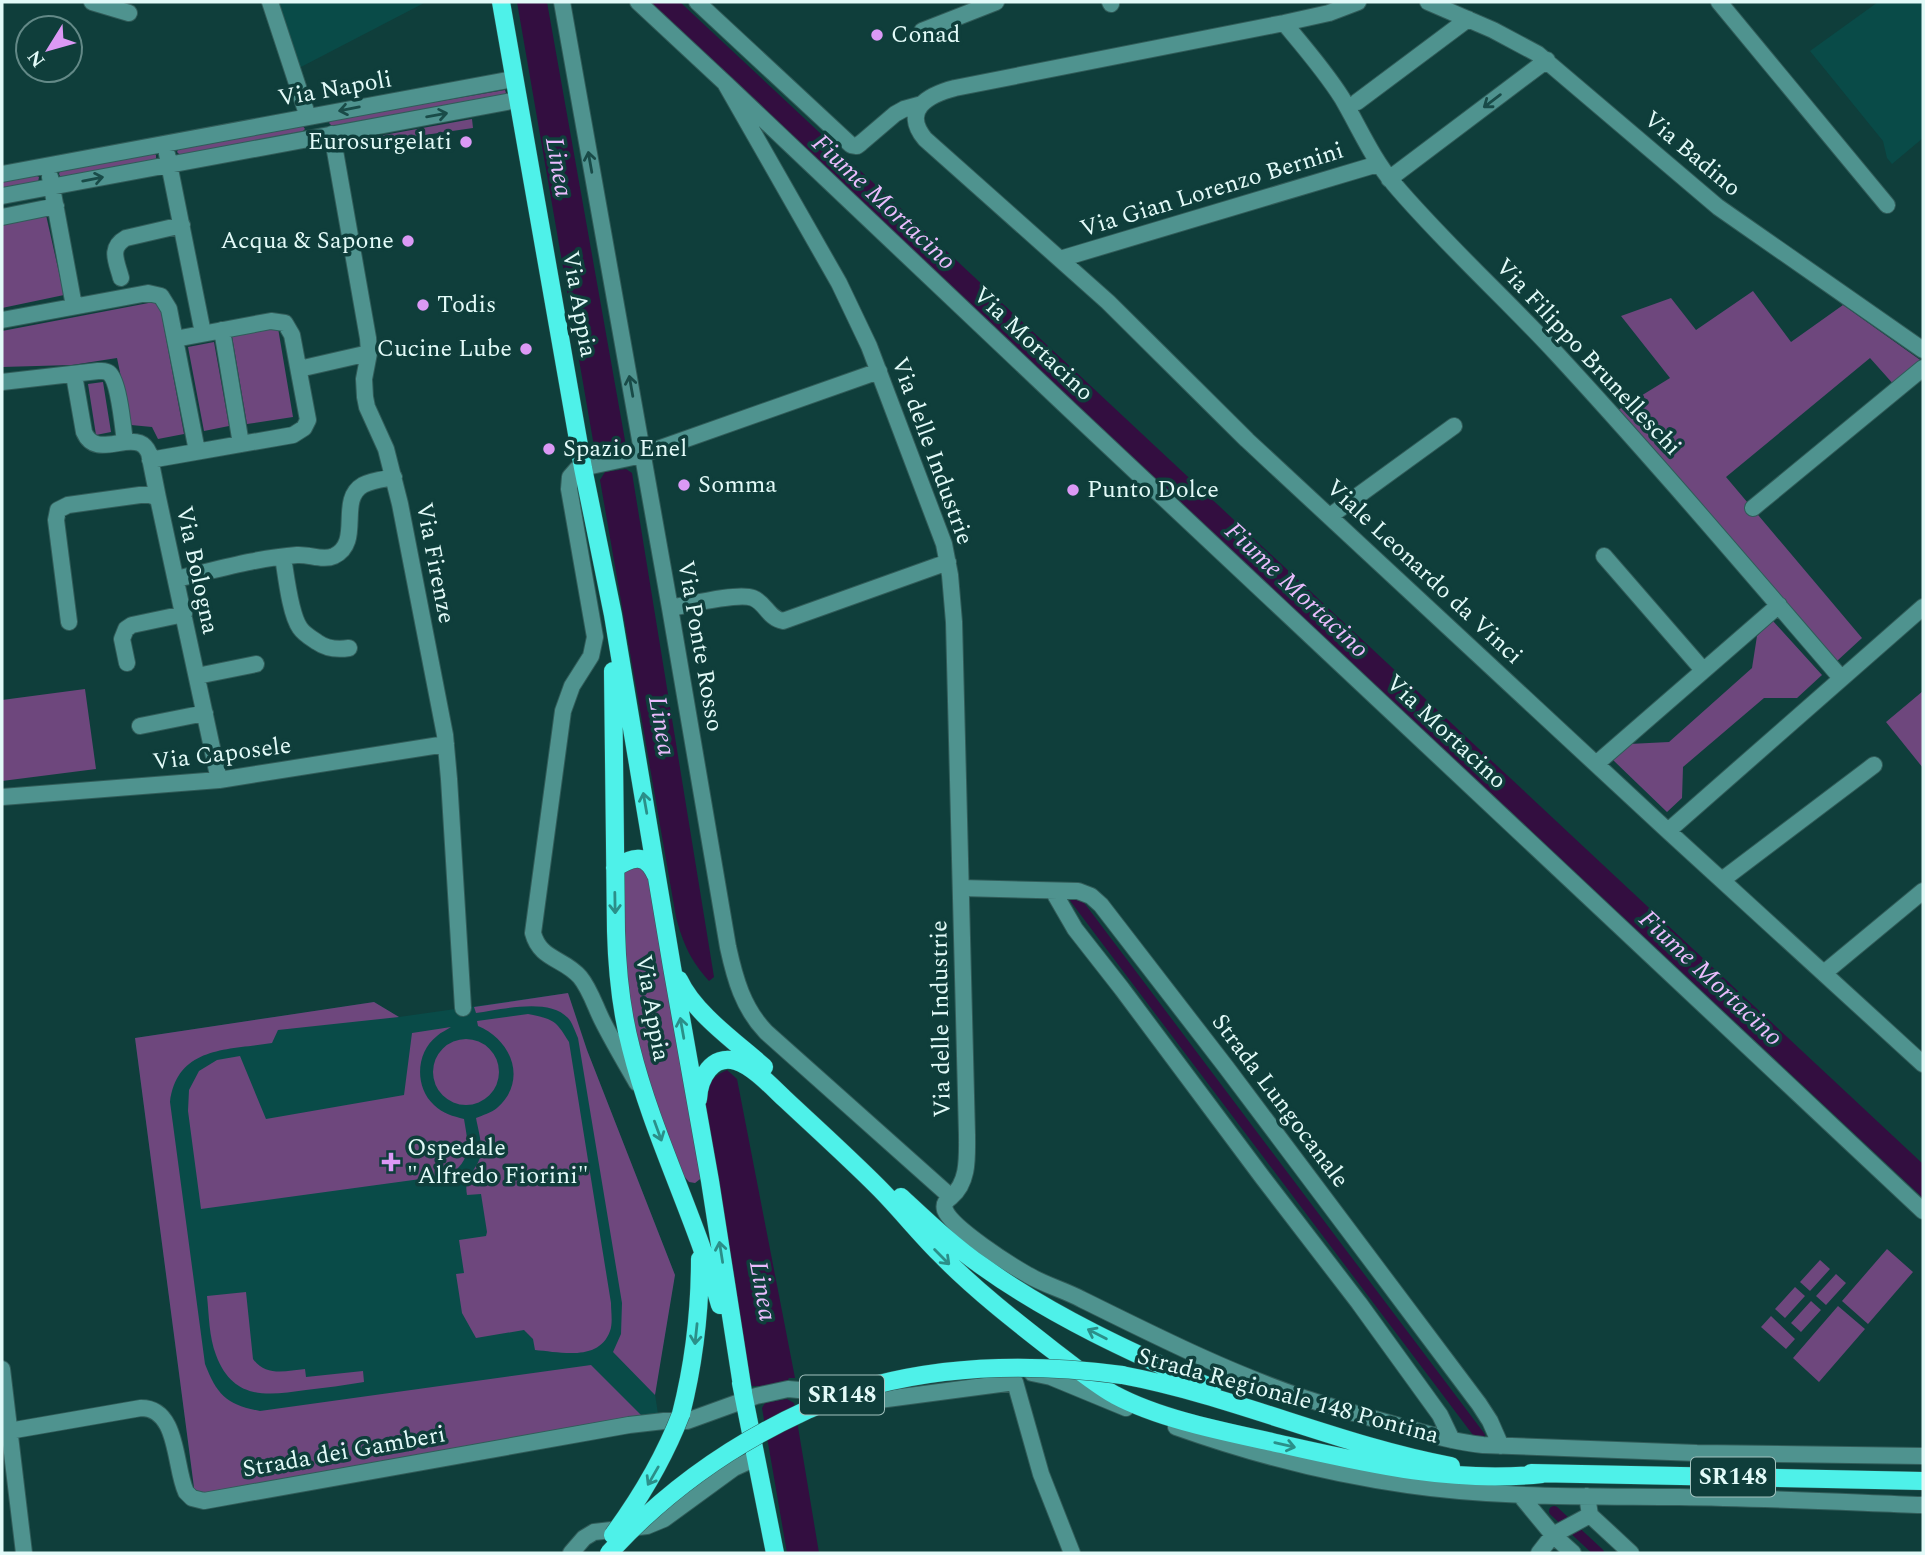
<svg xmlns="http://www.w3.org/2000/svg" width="1925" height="1555" font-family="Spectral,serif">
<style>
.built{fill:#094b48}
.green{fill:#6e477d}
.water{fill:#330e40}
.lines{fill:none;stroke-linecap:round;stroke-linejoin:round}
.canal{stroke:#330e40;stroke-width:10}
.minor-casing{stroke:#315c59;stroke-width:18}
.major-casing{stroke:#315c59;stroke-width:19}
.minor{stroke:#4f938f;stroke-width:16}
.major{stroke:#4ef1e9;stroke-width:18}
.major-bridge-casing{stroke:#315c59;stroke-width:19;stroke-linecap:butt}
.major-bridge{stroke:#4ef1e9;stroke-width:18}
.oneway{stroke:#194b48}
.oneway2{stroke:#2b8f89}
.poi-dot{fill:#db99f5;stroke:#0f3e3b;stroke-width:2.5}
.labels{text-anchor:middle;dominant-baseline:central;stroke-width:7;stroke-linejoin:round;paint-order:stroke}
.shield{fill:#0f3e3b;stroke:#a3c2bf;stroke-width:2}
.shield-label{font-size:23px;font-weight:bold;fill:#e2faf8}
.poi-label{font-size:24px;fill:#e2faf8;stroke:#0f3e3b;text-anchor:start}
.street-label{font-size:24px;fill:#e2faf8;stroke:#0f3e3b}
.water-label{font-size:26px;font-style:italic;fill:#eabcfd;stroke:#0f3e3b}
</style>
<rect width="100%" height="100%" fill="#0f3e3b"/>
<!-- built -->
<path class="built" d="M 276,2 L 426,2 L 299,68 Z
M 1878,2 L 1923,2 L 1923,138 L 1892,164 L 1887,158 L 1883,141 L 1810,51 Z
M 568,993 L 587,1050 L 675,1275 L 655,1394 L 658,1414 L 195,1495 L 135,1038 L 374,1002 L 399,1017 Z"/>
<!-- green -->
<path class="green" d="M 505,90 L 506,93 L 504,96 L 333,127 L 329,123 L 331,120 Z
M 472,119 L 473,128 L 349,146 L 351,141 Z
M 302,125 L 305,129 L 301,133 L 181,156 L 177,152 L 178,150 L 182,148 Z
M 153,153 L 156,155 L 156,159 L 61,178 L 59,174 L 60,171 Z
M 35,175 L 39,177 L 38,182 L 2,189 L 2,182 Z
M 46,215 L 64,295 L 2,308 L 2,225 Z
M 1753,291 L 1791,342 L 1843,305 L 1923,362 L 1895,386 L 1870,358 L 1726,477 L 1862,638 L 1837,661 L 1618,410 L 1670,378 L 1621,316 L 1671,298 L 1696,330 Z
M 159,301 L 184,434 L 158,439 L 152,427 L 131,425 L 117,358 L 72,365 L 2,367 L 2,331 Z
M 278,328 L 293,417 L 247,424 L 232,336 Z
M 214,342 L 229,426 L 204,431 L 188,347 Z
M 103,382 L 111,432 L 96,435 L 88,384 Z
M 1773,621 L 1822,675 L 1797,698 L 1764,698 L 1683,767 L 1682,798 L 1667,812 L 1613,760 L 1629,744 L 1669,742 L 1752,668 L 1757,636 Z
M 85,689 L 96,769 L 2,781 L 2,700 Z
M 1923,691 L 1923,768 L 1886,722 Z
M 631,865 L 650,871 L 704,1176 L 695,1183 L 689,1182 L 684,1176 L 654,1103 L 630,1024 L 621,934 L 623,871 Z
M 568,993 L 587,1050 L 675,1275 L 655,1395 L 613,1352 L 621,1334 L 622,1303 L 578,1038 C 575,1031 572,1022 568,1018 C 548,997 501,1010 476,1013 L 474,1007 Z
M 374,1002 L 399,1017 L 278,1030 L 272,1043 C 228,1050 177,1046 170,1102 L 205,1364 C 217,1395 227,1405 260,1411 L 591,1365 L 643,1417 L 195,1495 L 135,1038 Z
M 528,1014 C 553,1019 556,1020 569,1042 L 611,1303 C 611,1312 613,1323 610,1331 C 599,1362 560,1352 535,1350 L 533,1339 L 524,1330 L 476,1338 L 462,1313 L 456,1274 L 464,1273 L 459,1240 L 486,1236 L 487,1232 L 481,1194 L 467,1195 C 463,1175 478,1171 481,1153 C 482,1142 478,1129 476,1118 C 483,1115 491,1113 497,1108 C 528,1081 512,1040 478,1026 L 477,1021 Z
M 451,1027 C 447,1030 441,1032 437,1036 C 416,1052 414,1087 434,1105 C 443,1114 453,1116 464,1119 C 468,1144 473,1158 450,1175 L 201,1209 L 188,1111 L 189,1090 L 199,1071 L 217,1060 L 240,1056 L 266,1119 L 404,1095 L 412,1033 Z
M433 1072a33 33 0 1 1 66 0a33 33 0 1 1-66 0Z
M 1887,1249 L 1913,1272 L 1868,1324 L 1842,1301 Z
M 1820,1260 L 1830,1269 L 1810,1291 L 1800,1282 Z
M 1836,1274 L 1846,1283 L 1826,1305 L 1816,1296 Z
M 1795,1287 L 1805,1296 L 1785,1318 L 1775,1309 Z
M 246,1292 L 253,1359 C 266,1377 286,1371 305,1369 L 306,1377 L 363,1371 L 364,1382 C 345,1385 325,1388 306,1390 C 266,1396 233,1400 216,1355 C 209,1337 209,1315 207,1296 Z
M 1811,1301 L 1821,1310 L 1801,1332 L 1791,1323 Z
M 1838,1306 L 1865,1329 L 1819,1382 L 1793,1358 Z
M 1771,1316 L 1795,1339 L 1786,1349 L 1761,1327 Z"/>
<!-- water -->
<path class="water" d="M 517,2 L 547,2 L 626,446 L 622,454 L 603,458 L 595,452 Z
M 646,2 L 680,2 L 1923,1164 L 1923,1198 Z
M 626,469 L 632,473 L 714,977 L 709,981 C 691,961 683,944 676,917 L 600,480 L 605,472 Z
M 727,1070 L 737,1079 L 795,1378 L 789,1378 L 785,1385 L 764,1390 L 758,1386 L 751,1386 L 704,1107 C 708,1085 706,1080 727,1070 Z
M 787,1399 L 794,1403 L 819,1553 L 787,1553 L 762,1408 L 765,1403 Z"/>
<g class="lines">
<!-- canal -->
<path class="canal" d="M 1075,899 L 1480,1436
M 1554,1511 L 1599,1553"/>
<defs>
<path id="minor" d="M 92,2 L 129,13
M 270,2 L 308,117
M 562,2 L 670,608 L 728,947 C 735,979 743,1008 766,1032 L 951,1197 C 947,1200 943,1203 945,1210 C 952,1228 1010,1265 1028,1275 C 1045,1285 1064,1290 1081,1299 C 1154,1335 1227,1372 1304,1398 C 1334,1408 1365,1416 1396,1425 C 1425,1433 1453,1442 1483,1445 L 1697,1453 L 1923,1456
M 638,2 L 725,83 L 839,283 L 869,346 L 944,544 L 950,575 L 954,622 L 967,1135 C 967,1157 969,1182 951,1197
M 697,2 L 851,145 L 857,146 L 861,143 L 895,114 L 904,109 L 922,104
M 1110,2 L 1111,4
M 1358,2 L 1329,13 L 1284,23 L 955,88 C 928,95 901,110 925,139 L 1108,302 L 1247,440 L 1668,831 L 1923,1064
M 1428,2 L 1493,30 L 1538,54 L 1718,207 L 1923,350
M 1719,2 L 1887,205
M 1284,23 C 1304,47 1325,71 1342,98 C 1359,127 1372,158 1394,184 C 1444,243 1502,295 1555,352 C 1653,458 1747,569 1841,678
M 922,31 L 996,2
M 725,83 L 1070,410 L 1923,1211
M 1357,102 L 1468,19
M 332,134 L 368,338 L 369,353 L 364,379 L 365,397 L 367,407 L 386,449 L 400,504 L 445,735 L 449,779 L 463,1008
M 167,154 L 203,333
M 2,174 L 513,79
M 50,177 L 74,306
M 1389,179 L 1547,60
M 2,196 L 517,100
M 2,217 L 56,206
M 1060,259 L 1378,164
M 121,278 C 117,262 108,248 126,238 L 182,225
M 2,320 L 148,293 L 161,296 L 169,309 L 197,451
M 222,330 L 241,444
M 299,369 L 369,353
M 2,382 L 98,371 C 103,371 105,370 109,373 C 119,381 123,428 125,442 C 109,444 92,451 84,432 L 74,375
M 125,442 C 137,441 144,442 149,453 L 158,498
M 150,460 L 293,435 L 304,428 L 308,420 L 292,335 L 285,323 L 271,321 L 175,339
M 1753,508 L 1923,368
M 1330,516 L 1454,426
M 1604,556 L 1703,670
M 283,557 C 286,575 290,614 300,628 C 304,634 311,638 317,642 C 327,649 337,650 349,648
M 176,579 C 216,570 256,558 297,555 C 309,554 323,561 334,556 C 363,542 337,500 363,485 C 372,480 384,479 394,477
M 670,608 C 688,605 738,592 753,598 C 766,603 768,618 783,621 L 948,562
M 69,622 L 56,520 L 58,510 L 68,505 L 140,495 L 150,495 L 158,498 L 219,780
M 127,663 L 122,639 L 126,629 L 132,625 L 184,614
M 197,676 L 256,664
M 140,726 L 205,713
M 1596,764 L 1779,605
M 2,797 L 219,780 L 446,744
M 1668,831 L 1923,607
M 1722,880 L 1874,765
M 961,888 L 1078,891 L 1091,896 L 1101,905 L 1226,1067 L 1479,1404 L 1490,1421 L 1501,1446
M 1053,891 L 1075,929 L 1122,989 L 1263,1178 L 1359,1303 L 1440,1415 L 1452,1440
M 1824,973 L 1923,891
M 637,1083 C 625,1062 613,1042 602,1020 C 595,1006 590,989 580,977 C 564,958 540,960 533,933 L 563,711 L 572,686 L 591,656 L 595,637 L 569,489 L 570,477 L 577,469 L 638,456 L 879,371
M 2,1369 L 24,1553
M 1032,1373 L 1051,1377 L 1126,1408
M 1176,1427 C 1252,1454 1328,1474 1408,1485 C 1497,1498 1588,1496 1679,1497 C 1760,1498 1842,1502 1923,1505
M 9,1431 L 141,1408 C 179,1408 174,1467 186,1492 L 192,1498 L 204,1501 L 629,1425 L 664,1421 L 687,1421 L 756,1396 L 788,1389 L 810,1391 L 848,1400 L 864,1402 L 1015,1382 L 1041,1474 L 1072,1553
M 1520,1495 L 1553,1535 L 1573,1553
M 1587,1496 L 1590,1515 L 1631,1553
M 571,1553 L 584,1538 L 594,1532 L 647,1526 L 664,1519 L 734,1468 L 756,1458
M 1539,1553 L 1553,1535 L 1590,1515"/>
<path id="major" d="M 501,2 L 583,468 L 613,615 L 672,967 L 710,1181 L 743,1392
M 613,671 L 616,931 C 617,970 621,1010 631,1048 C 653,1136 696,1218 720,1305
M 615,868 C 633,856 646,853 656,875
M 679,980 C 694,1013 737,1043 764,1067
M 698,1099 C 699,1078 712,1054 736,1061 C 753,1066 773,1088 786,1100 C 817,1129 848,1157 878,1187 C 899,1208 918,1232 939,1253 C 974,1289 1015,1321 1055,1352 C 1075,1367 1094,1383 1115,1395 C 1160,1419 1222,1431 1272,1442 C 1361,1462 1450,1484 1542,1474
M 901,1197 C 927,1221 953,1246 982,1266 C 1053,1317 1133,1353 1212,1388
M 1122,1375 C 1234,1396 1339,1445 1451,1466
M 741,1383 L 775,1553
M 681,1414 C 694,1363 700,1311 700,1259
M 1531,1473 L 1923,1481"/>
</defs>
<!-- minor casing -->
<use href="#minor" class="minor-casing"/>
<!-- major casing -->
<use href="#major" class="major-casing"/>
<!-- minor -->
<use href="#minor" class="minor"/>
<!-- major -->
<use href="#major" class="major"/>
<defs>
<path id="major-bridge" d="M 613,1535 C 641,1497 664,1458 681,1414
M 609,1553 C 664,1493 731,1445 805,1411 C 828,1401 850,1391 875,1385 C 956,1364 1039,1364 1122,1375"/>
</defs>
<!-- major-bridge casing -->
<use href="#major-bridge" class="major-bridge-casing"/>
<!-- major-bridge -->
<use href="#major-bridge" class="major-bridge"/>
</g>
<!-- one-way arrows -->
<defs><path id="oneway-shaft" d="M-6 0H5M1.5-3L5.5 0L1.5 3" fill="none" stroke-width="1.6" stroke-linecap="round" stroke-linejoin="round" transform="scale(1.75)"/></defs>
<g class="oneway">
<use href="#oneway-shaft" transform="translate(1492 101) rotate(143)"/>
<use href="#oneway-shaft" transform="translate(349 109) rotate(169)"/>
<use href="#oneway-shaft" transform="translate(437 115) rotate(-10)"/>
<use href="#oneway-shaft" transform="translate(590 162) rotate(-100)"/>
<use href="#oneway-shaft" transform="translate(93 179) rotate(-11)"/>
<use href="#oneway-shaft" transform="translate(631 386) rotate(-100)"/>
</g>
<g class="oneway2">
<use href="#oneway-shaft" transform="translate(645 803) rotate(-100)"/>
<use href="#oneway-shaft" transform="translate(615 903) rotate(89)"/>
<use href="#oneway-shaft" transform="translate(682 1028) rotate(-100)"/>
<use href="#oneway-shaft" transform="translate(658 1131) rotate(70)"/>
<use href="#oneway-shaft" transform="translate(721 1252) rotate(-99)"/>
<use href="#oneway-shaft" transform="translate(942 1257) rotate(45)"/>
<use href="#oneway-shaft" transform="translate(696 1334) rotate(96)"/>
<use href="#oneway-shaft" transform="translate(1097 1334) rotate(-153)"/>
<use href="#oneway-shaft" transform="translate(1285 1445) rotate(13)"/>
<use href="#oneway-shaft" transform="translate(653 1476) rotate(120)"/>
</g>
<!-- markers -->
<g class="poi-dot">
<circle cx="877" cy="35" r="7"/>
<circle cx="466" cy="142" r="7"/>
<circle cx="408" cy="241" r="7"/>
<circle cx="423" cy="305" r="7"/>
<circle cx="526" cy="349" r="7"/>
<circle cx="549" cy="449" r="7"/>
<circle cx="684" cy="485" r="7"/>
<circle cx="1073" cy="490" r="7"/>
<path d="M387.5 1151.5h7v7h7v7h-7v7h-7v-7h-7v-7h7z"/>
</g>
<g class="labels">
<!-- shield labels -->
<g class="shield">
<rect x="800" y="1375.5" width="84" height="39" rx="5"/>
<rect x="1691" y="1457.5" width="84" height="39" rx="5"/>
</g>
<g class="shield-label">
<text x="842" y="1395">SR148</text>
<text x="1733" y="1477">SR148</text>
</g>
<!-- poi labels -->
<g class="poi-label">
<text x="891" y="35">Conad</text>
<text x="452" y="142" text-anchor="end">Eurosurgelati</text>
<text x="394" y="241" text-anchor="end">Acqua &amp; Sapone</text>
<text x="437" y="305">Todis</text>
<text x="512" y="349" text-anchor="end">Cucine Lube</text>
<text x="563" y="449">Spazio Enel</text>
<text x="698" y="485">Somma</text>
<text x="1087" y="490">Punto Dolce</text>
<text x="407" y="1148">Ospedale<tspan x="407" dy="28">"Alfredo Fiorini"</tspan></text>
</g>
<!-- street labels -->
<g class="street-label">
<text transform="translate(335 89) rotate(-10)">Via Napoli</text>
<text transform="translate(1692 154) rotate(40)">Via Badino</text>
<text transform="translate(1212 190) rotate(-17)">Via Gian Lorenzo Bernini</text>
<text transform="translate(579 304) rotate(80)">Via Appia</text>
<text transform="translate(1033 344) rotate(43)">Via Mortacino</text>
<text transform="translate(1588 357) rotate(47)">Via Filippo Brunelleschi</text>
<text transform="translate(932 451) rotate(70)">Via delle Industrie</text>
<text transform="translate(435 563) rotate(79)">Via Firenze</text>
<text transform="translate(197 570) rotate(78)">Via Bologna</text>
<text transform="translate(1424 572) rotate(43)">Viale Leonardo da Vinci</text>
<text transform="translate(700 646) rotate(80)">Via Ponte Rosso</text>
<text transform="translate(1446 732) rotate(43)">Via Mortacino</text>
<text transform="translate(222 754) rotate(-7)">Via Caposele</text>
<text transform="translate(652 1008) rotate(80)">Via Appia</text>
<text transform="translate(941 1019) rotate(-91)">Via delle Industrie</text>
<text transform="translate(1280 1101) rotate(53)">Strada Lungocanale</text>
<text transform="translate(1288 1396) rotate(15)">Strada Regionale 148 Pontina</text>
<text transform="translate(344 1452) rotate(-10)">Strada dei Gamberi</text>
</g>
<!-- water labels -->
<g class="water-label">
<text transform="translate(559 167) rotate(80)">Linea</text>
<text transform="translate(884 202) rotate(43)">Fiume Mortacino</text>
<text transform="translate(1297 590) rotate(43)">Fiume Mortacino</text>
<text transform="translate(662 726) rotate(80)">Linea</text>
<text transform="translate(1711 978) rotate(43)">Fiume Mortacino</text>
<text transform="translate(763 1291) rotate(80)">Linea</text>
</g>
</g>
<!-- border -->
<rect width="1925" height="1555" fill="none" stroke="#e2faf8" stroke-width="7"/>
<!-- north arrow -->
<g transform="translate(49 49) rotate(233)"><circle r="33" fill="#0f3e3b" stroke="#638987" stroke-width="2"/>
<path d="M0-5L12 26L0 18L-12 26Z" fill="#db99f5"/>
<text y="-10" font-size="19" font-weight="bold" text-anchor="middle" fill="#e2faf8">N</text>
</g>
</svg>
